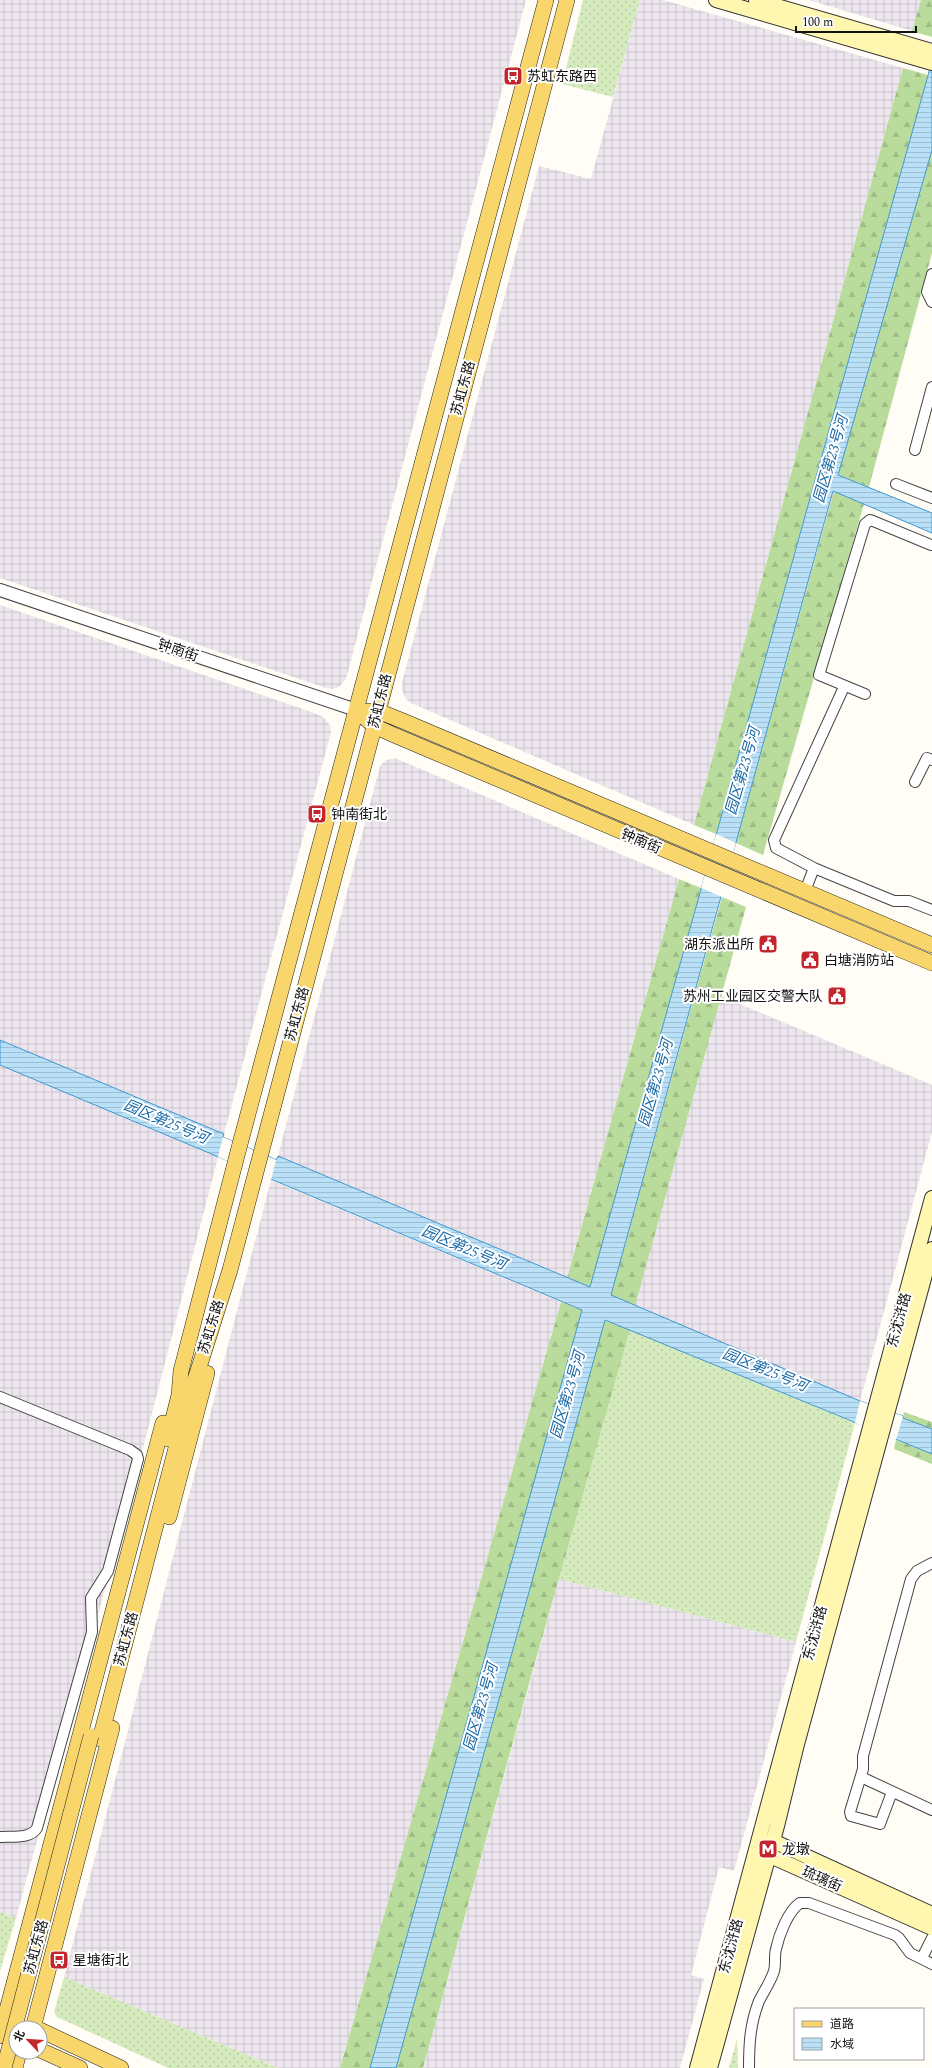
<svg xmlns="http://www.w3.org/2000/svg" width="932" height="2068" font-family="Spectral,'Noto Sans SC',serif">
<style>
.industrial{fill:url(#industrial-grid)}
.grass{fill:url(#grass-dots)}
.forest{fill:url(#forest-firs)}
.water{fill:url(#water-rules);stroke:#3f96cf}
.pier{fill:#fffdf5}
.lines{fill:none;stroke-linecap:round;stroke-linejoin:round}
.minor-casing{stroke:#444;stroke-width:12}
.tertiary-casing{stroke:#444;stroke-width:14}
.secondary-casing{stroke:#333;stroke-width:16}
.primary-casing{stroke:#222;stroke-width:16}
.minor{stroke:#fff;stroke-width:10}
.tertiary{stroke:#fff;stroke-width:12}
.secondary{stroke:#fff6b0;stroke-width:14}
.primary{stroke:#f9d66b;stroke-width:15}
.primary-bridge-casing{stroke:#222;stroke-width:16;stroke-linecap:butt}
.primary-bridge{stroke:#f9d66b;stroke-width:15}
.labels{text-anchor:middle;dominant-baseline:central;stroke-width:4;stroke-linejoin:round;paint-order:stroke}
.poi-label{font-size:14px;fill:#111;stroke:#fff;text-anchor:start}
.street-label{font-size:14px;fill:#111;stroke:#fff}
.water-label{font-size:15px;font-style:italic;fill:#1768a6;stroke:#fff}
</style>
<defs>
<pattern id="industrial-grid" width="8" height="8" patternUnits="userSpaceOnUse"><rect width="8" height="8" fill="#eee6ef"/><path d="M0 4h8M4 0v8" fill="none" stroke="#cbc4cc"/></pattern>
<pattern id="grass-dots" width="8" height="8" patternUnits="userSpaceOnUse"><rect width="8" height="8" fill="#d5ebbd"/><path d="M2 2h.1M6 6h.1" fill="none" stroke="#b6c8a1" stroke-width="1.8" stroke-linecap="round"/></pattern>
<pattern id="forest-firs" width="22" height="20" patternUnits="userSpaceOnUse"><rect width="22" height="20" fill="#b9dc9c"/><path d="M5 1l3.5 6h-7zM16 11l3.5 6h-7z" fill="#9ebc85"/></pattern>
<pattern id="water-rules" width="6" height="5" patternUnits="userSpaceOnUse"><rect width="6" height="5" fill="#b9e0f7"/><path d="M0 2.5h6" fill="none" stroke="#9ebfd3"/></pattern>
</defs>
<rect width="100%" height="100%" fill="#fffdf5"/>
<!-- industrial -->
<path class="industrial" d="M 0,0 L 526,0 L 346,679 L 339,687 L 332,689 L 326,688 L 0,578 Z
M 640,0 L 663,0 L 903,68 L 694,825 L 411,703 L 406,699 L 402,690 L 402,683 L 539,166 L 591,179 Z
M 809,0 L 921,0 L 912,31 Z
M 0,605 L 317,714 L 323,717 L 330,725 L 331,732 L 224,1134 L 0,1040 Z
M 395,758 L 679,879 L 567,1277 L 278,1156 L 380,766 L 386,760 Z
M 721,996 L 932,1085 L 932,1132 L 860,1401 L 635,1306 Z
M 0,1065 L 218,1157 L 142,1452 L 16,1918 L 0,1912 Z
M 271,1180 L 561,1302 L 340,2068 L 278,2068 L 64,1977 Z
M 559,1579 L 796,1642 L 734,1871 L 719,1867 L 691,1975 L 704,1979 L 680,2068 L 423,2068 Z"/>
<!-- grass -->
<path class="grass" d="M 583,0 L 640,0 L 613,97 L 562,84 Z
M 630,1330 L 855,1423 L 796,1642 L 559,1579 Z
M 0,1912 L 16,1918 L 0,1971 Z
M 64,1977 L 278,2068 L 168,2068 L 57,2017 L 54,2012 Z
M 737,2039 L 738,2068 L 729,2068 Z"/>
<!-- forest -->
<path class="forest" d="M 921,0 L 932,0 L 932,37 L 912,31 Z
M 903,68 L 928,75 L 716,834 L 694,825 Z
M 932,150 L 932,253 L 869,487 L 838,475 Z
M 834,491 L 864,504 L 763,855 L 736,843 Z
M 679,879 L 701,888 L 590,1287 L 567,1278 Z
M 722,897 L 746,907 L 635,1306 L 611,1296 Z
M 561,1302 L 582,1310 L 370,2068 L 340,2068 Z
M 605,1320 L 630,1330 L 531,1677 L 423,2068 L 396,2068 Z
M 904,1412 L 932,1422 L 932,1429 L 903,1418 Z
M 896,1440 L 932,1454 L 932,1464 L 894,1449 Z"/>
<!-- water -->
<path class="water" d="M 932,61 L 932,150 L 838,475 L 932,513 L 932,533 L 833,491 L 611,1295 L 860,1401 L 903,1416 L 903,1418 L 932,1429 L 932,1454 L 605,1320 L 396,2068 L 370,2068 L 582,1310 L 0,1065 L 0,1040 L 224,1134 L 223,1137 L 272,1158 L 276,1160 L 278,1156 L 590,1287 Z"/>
<!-- pier -->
<path class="pier" d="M 716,834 L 736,843 L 722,897 L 701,888 Z
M 223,1137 L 276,1160 L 271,1180 L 218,1157 Z
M 860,1401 L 903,1416 L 896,1440 L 855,1423 Z"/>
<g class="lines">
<defs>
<path id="minor" d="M 932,274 L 927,292 L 932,302
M 915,450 L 932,387
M 896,484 L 932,498
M 844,687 L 774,840 L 776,848 L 814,868 L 894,901 L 909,901 L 932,910
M 865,694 L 819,675 L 865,524 L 870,520 L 873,521 L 931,545
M 915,782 L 927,758 L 932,760
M 805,891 L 814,868
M 0,1397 L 130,1450 L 137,1455 L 138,1459 L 108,1571 L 91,1598 L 92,1632 L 37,1828 C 31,1839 12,1836 0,1837
M 861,1777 L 932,1810
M 892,1792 L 880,1824 L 851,1816 L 850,1812 L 863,1769 L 863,1756 L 911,1579 L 917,1571 L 932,1563
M 922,1958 L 932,1938
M 749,2068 C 749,2044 750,2024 759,2001 C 764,1991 771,1981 774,1971 C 776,1964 774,1956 776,1949 C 779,1935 788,1911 800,1903 L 809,1903 L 895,1935 L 899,1938 L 910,1953 L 932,1964"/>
<path id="tertiary" d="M 0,590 L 356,710"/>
<path id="secondary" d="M 716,0 L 932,63
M 756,0 L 932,51
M 765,1844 L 773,1841 L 932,1914
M 762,1850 L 777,1859 L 932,1928
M 697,2068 L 932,1198
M 710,2068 L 777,1826 L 796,1748 L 932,1249"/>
<path id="primary" d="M 356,710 L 374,726 L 394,735 L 932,963
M 369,711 L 378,711 L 403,721 L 932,945
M 168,1439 L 179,1395 L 181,1371 L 240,1144 L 546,0
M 169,1517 L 207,1373
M 100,1739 L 188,1402 L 230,1270 L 567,0
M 33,2028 L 112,1728
M 40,2030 L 121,2068
M 0,2036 L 163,1423
M 40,2050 L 80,2068
M 15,2068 L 19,2052"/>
</defs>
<!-- minor casing -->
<use href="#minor" class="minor-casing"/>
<!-- tertiary casing -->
<use href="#tertiary" class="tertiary-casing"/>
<!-- secondary casing -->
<use href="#secondary" class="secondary-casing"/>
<!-- primary casing -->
<use href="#primary" class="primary-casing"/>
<!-- minor -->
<use href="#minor" class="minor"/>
<!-- tertiary -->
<use href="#tertiary" class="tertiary"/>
<!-- secondary -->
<use href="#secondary" class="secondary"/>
<!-- primary -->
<use href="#primary" class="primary"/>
<defs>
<path id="primary-bridge" d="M 4,2068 L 91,1736"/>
</defs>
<!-- primary-bridge casing -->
<use href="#primary-bridge" class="primary-bridge-casing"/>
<!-- primary-bridge -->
<use href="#primary-bridge" class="primary-bridge"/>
</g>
<!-- icons -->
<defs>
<symbol id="bus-square" viewBox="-11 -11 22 22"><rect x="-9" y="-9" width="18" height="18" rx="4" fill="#c4262e" stroke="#fff"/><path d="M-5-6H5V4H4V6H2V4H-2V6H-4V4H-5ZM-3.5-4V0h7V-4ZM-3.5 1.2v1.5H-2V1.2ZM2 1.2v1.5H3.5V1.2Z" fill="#fff"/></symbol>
<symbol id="civic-square" viewBox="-11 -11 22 22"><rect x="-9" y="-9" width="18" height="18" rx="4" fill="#c4262e" stroke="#fff"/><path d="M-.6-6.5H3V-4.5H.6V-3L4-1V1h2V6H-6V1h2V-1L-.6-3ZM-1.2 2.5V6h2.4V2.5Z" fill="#fff"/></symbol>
<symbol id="metro-square" viewBox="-11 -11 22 22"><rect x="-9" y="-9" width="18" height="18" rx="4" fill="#c4262e" stroke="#fff"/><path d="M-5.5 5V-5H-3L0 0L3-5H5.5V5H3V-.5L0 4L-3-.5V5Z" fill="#fff"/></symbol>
</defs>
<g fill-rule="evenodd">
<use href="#bus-square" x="502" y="65" width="22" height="22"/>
<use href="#bus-square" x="306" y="803" width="22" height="22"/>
<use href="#civic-square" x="757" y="933" width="22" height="22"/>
<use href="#civic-square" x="799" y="949" width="22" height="22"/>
<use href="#civic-square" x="826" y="985" width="22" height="22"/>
<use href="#metro-square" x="757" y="1838" width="22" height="22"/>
<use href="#bus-square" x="48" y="1949" width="22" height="22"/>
</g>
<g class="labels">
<!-- poi labels -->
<g class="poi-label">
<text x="527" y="76">苏虹东路西</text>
<text x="331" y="814">钟南街北</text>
<text x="754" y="944" text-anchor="end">湖东派出所</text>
<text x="824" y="960">白塘消防站</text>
<text x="823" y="996" text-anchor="end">苏州工业园区交警大队</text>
<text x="782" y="1849">龙墩</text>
<text x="73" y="1960">星塘街北</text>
</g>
<!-- street labels -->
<g class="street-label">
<text transform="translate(463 388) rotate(-75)">苏虹东路</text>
<text transform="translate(178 650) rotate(19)">钟南街</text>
<text transform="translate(380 701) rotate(-76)">苏虹东路</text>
<text transform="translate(641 841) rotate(23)">钟南街</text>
<text transform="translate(297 1014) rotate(-75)">苏虹东路</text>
<text transform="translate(899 1320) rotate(-75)">东沈浒路</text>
<text transform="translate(211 1327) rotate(-73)">苏虹东路</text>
<text transform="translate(815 1633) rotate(-75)">东沈浒路</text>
<text transform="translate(126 1639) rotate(-75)">苏虹东路</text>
<text transform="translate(822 1879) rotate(24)">琉璃街</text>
<text transform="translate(731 1946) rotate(-75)">东沈浒路</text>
<text transform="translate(36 1947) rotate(-75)">苏虹东路</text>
</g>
<!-- water labels -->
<g class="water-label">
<text transform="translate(831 459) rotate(-74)">园区第23号河</text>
<text transform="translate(743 771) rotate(-74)">园区第23号河</text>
<text transform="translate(656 1083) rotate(-74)">园区第23号河</text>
<text transform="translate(166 1122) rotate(23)">园区第25号河</text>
<text transform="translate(464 1248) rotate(23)">园区第25号河</text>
<text transform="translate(765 1370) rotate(22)">园区第25号河</text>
<text transform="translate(568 1395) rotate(-74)">园区第23号河</text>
<text transform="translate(481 1707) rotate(-74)">园区第23号河</text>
</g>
</g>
<!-- legend -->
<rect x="794" y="2008" width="130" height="52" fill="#ffffff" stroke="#a0a0a0"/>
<rect x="802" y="2021" width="20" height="6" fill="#f9d66b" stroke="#a0a0a0"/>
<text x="830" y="2028" font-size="12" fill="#111111">道路</text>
<rect x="802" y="2038" width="20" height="12" fill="url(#water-rules)" stroke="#a0a0a0"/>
<text x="830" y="2048" font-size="12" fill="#111111">水域</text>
<!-- north arrow -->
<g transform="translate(28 2040) rotate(295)"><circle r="19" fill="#ffffff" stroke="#a0a0a0"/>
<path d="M0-3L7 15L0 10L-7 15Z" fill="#c4262e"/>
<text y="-6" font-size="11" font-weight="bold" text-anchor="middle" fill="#111111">北</text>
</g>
<!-- scale -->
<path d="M796 26v6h120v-6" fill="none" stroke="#111111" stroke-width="2"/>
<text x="802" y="26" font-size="12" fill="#111111" stroke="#ffffff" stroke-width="3" paint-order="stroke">100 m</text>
</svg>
